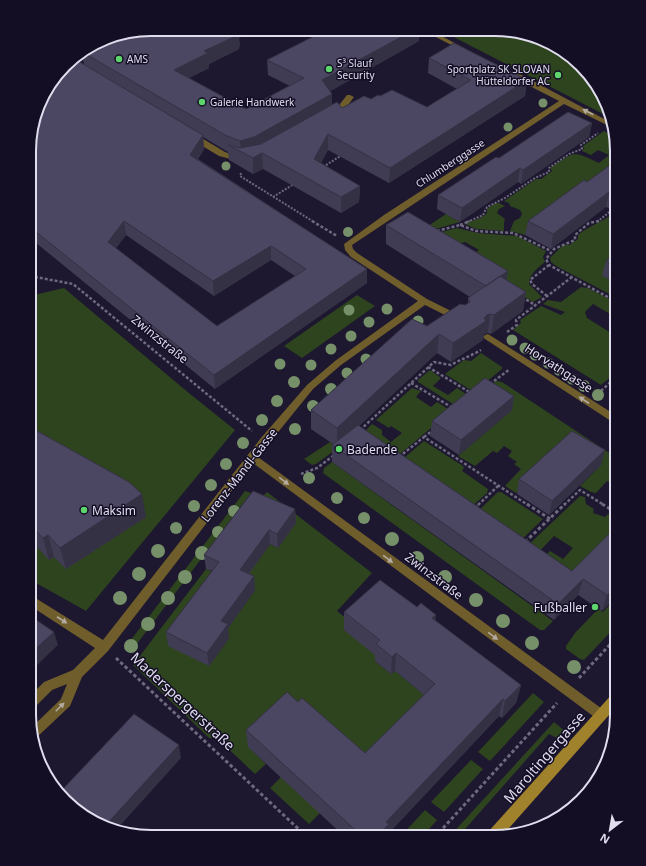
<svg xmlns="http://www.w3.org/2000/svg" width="646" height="866" font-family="'Noto Sans',sans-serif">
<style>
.green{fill:#2e441e}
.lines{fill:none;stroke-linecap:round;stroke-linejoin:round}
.path-far2{stroke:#6d697e;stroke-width:2;stroke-dasharray:2 1.5;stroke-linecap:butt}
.path-far1{stroke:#6d697e;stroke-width:2.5;stroke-dasharray:3 2;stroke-linecap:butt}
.path{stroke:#6d697e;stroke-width:3;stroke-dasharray:3.5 2.5;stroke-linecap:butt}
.minor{fill:#6f5d2b;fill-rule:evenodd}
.secondary{fill:#9f822b;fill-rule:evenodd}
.tram{stroke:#ada9bc;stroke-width:1}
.tree{fill:#76916a}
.wall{fill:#403c53;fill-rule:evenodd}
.shaded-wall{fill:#343144}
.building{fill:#4b4661;stroke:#343144;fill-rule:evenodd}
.oneway{fill:#b3aaa0}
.poi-dot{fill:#5ed56c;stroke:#140e25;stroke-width:1.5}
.labels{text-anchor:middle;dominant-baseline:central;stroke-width:3;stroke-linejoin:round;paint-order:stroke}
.far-poi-label{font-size:10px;fill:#e0ddee;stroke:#140e25;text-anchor:start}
.far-street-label{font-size:10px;fill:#e0ddee;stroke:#140e25}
.street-label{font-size:12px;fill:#e0ddee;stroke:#140e25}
.poi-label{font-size:12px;fill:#e0ddee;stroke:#140e25;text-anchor:start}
.near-street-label{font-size:14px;fill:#e0ddee;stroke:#140e25}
.rim{fill:none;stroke:#e0ddee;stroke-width:2}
</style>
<rect width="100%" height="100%" fill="#1d172f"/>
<!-- green -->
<path class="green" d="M 440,30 L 511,30 L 569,54 L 604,97 L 609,117 Z
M 604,131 L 614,137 L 617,151 L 617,172 L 580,194 L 525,235 L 510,231 L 514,221 L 520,218 L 522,214 L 520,210 L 510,206 L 509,203 L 504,201 L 536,179 L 541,179 L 552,171 L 550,168 C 575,151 572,150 599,163 L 609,155 L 598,150 L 591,155 L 582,151 L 584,149 L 583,146 Z
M 495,203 L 499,203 L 505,206 L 499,209 L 497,213 L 505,219 L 504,222 L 504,231 L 476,229 L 465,224 C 473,219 480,220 487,213 L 487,209 Z
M 446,214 L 460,222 L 425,232 L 428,226 Z
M 613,214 L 617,216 L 617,264 L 603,276 L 617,284 L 617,298 L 556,266 L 551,262 L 550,258 L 563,245 L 569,245 L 578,239 L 578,235 C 589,226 601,222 613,214 Z
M 457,228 L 478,233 L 517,236 L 546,251 L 543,257 L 545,262 C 538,268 529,274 529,284 L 542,297 L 533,302 L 451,253 L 470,256 L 479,250 L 465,242 L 458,244 L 430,235 Z
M 581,287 L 588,288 L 617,303 L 617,318 L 593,304 L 585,312 L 587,318 L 611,333 L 613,334 L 610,339 L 617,342 L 617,372 L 601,385 L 513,330 L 521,323 L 520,320 L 541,306 L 561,315 L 565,312 L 543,304 L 548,300 L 561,302 Z
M 64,288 L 184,389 L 235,430 L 86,611 L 29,579 L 30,296 Z
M 357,295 L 375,306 L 302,358 L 284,346 Z
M 481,353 L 502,367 L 502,369 L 474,392 L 445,374 L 464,360 L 471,361 Z
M 430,370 L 441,378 L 433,386 L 448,395 L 457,388 L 469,396 L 456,406 L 418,382 L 418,380 Z
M 496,381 L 502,382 L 617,458 L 617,487 L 607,481 L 596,493 L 591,492 L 580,486 L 601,465 L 569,445 L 516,493 L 505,486 L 521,469 L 514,464 L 517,462 L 508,456 L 512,451 L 504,446 L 497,453 L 493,451 L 475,466 L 458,456 L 512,410 L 483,392 Z
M 412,388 L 421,391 L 416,397 L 431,407 L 437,402 L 448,409 L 449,413 L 394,459 L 360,436 L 372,424 L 382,430 L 382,435 L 391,442 L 402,433 L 391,426 L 389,428 L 376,420 Z
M 424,441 L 463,466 L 464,468 L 462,471 L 488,489 L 487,493 L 469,509 L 398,463 Z
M 330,442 L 338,448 L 316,464 L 312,465 L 304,459 Z
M 332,462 L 553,621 L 544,630 L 540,630 L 533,625 L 323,473 L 324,468 Z
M 245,491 L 251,493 L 130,653 L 124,649 Z
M 267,492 L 372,573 L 337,611 L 351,622 L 378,658 L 375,661 L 391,674 L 395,671 L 433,702 L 360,774 L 248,746 L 266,764 L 255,774 L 217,738 L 209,738 L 133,665 L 206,569 L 221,575 L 209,666 L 229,638 L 223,635 L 255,590 L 241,584 L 270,544 L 278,548 L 254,505 Z
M 498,492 L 501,492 L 543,519 L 516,545 L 475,514 Z
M 580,496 L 585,497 L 586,504 L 594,509 L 593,513 L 605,517 L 608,514 L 617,517 L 617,529 L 566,578 L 541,560 L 550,551 L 563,559 L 573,548 L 554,536 L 535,556 L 524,549 Z
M 617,597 L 617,625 L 584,660 L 580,659 L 566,649 L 566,646 L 575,633 L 598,609 L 603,612 Z
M 533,693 L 544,702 L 490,761 L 478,752 Z
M 554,722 L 566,732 L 559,739 L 549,734 L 458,837 L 449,837 Z
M 471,760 L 483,769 L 444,812 L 431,802 Z
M 281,777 L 320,813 L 309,824 L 270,788 Z
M 425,810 L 437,820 L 422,837 L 400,837 Z"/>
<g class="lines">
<!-- path-far2 -->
<path class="path-far2" d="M 323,167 L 342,155
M 241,173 L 240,176 L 314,222
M 273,197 L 294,184
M 467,222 L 483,215 L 487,207 L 505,198 L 535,178 L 549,172 L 549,168 L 569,154 L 582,149 L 581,145 L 598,133
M 597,222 L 617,206"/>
<!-- path-far1 -->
<path class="path-far1" d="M 312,221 L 337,236
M 599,221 L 589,223 L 575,235 L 575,240 L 554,249 L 546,259 L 549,265 L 617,302
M 460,225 L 470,221
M 437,231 L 460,225 L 476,231 L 513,233 L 551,251
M 30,276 L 73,284 L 252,431
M 547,296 L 532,284 L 530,280 L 549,265
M 522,297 L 535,305
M 507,332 L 517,325 L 516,320 L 572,277
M 428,367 L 471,393
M 411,383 L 453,408
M 490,384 L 510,369
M 601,391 L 617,376
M 360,430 L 434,362 L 451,365 C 461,359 471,356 481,350
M 424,437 L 432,431
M 399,457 L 424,437 L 528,505
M 301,474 L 317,468 L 333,456
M 478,505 L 498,486
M 564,505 L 580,490 L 604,505"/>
<!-- path -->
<path class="path" d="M 527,504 L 550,519
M 602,504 L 617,513
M 475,508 L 479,504
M 525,542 L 565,504
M 116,658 L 306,836
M 579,678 L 617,637
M 435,837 L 557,703"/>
<!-- minor -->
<path class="minor" d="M 422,30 L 430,30 L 468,50 L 463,51 Z
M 512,73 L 518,73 L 610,122 L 611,127 L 564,104 L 352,245 L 353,249 L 357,253 L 427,299 L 461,316 L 463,318 L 458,321 L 455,320 L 425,305 L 341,365 L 313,389 L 258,457 L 605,711 L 607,715 L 605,719 L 601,721 L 597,719 L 253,463 L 108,651 L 82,677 L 70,706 L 35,739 L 32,727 L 61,699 L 67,684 L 52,690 L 33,709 L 29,710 L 29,697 L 44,682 L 73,670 L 95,648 L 29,605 L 29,594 L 103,640 L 261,438 L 307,385 L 335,361 L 418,301 L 351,257 L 345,250 L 344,244 L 384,215 L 559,101 L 512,77 Z
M 347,95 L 350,95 L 354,97 C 348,105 340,119 328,118 L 328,114 L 336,109 Z
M 189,134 L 195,134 L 225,152 L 246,160 L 242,162 L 219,156 L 189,138 Z
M 488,334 L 617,416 L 617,425 L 485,339 L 483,337 L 485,335 Z"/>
<!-- secondary -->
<path class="secondary" d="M 617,692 L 617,706 L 503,835 L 486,837 L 488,832 L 613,693 Z"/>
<!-- tram -->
<path class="tram" d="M 99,43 L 117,35
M 69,61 L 93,50"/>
</g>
<!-- trees -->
<g class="tree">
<circle cx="543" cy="103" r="4.5"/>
<circle cx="508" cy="127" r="4.5"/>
<circle cx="226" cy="166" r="4.5"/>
<circle cx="348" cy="232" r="5"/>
<circle cx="387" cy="309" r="5.5"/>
<circle cx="349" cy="310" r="5.5"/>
<circle cx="418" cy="321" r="5.5"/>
<circle cx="369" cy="322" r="5.5"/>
<circle cx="351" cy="336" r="5.5"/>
<circle cx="512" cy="340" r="5.5"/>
<circle cx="525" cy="348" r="5.5"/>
<circle cx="331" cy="349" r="5.5"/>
<circle cx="535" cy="355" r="5.5"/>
<circle cx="366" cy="359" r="5.5"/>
<circle cx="548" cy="363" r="5.5"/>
<circle cx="280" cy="364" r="5.5"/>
<circle cx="311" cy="365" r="5.5"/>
<circle cx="559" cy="370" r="5.5"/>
<circle cx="347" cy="373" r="5.5"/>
<circle cx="572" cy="379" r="5.5"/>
<circle cx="294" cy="382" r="6"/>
<circle cx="584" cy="386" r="6"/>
<circle cx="331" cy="389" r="6"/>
<circle cx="598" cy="395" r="6"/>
<circle cx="277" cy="401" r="6"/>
<circle cx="313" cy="406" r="6"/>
<circle cx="262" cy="420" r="6"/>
<circle cx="295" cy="429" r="6"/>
<circle cx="243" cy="443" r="6"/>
<circle cx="226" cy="464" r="6"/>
<circle cx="309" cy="478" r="6"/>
<circle cx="211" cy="485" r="6"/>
<circle cx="337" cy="498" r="6"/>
<circle cx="194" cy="506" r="6"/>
<circle cx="234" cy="511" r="6"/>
<circle cx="364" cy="518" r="6"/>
<circle cx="176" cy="528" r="6"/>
<circle cx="218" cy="532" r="6"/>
<circle cx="392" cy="539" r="7"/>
<circle cx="158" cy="551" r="7"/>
<circle cx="202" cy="553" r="7"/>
<circle cx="417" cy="558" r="7"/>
<circle cx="139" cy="574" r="7"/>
<circle cx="185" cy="577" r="7"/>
<circle cx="445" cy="577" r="7"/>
<circle cx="120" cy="598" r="7"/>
<circle cx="168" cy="598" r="7"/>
<circle cx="476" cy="600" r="7"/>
<circle cx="503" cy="621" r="7"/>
<circle cx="148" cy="624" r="7"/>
<circle cx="532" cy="643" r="7"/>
<circle cx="131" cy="646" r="7"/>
<circle cx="574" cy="667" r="7"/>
</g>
<!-- wall -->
<path class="wall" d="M 151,29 L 257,29 L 239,38 L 240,47 L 239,47 L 239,49 L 209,64 L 209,68 L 189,78 L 246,109 L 290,86 L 268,75 L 267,60 L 419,41 L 330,91 L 332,105 L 342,108 L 380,96 L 427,107 L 457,89 L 428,73 L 429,58 L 527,80 L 525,96 L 389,183 L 328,150 L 321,163 L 360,186 L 359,202 L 341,213 L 263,169 L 253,174 L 229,160 L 228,152 L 203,137 L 204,149 L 198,159 L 367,269 L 367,283 L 215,389 L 30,238 L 30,135 L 84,64 L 82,53 L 90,48 ZM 126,235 L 214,296 L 271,260 L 295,276 L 217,326 L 116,248 Z
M 592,123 L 589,137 L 521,184 L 518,182 L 460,222 L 437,209 L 438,195 L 499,158 Z
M 617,160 L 617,202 L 609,208 L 606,207 L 551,249 L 525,235 L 528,221 L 587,182 Z
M 386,225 L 507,280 L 526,292 L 523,311 L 491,334 L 488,333 L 484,334 L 483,340 L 451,362 L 437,353 L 359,426 L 572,571 L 617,596 L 602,611 L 578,595 L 554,620 L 332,462 L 332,445 L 333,444 L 311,429 L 311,410 L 427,326 L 468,304 L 468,298 L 470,297 L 386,244 Z
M 617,252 L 617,283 L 602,276 L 606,261 Z
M 617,366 L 617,390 L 610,385 L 614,369 Z
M 514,396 L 512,410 L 459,455 L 430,436 L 432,421 Z
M 30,427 L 146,517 L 66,569 L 54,557 L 49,560 L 37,547 L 32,550 L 29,546 Z
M 601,465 L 549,515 L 517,494 L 519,479 Z
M 295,509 L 296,523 L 278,548 L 270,544 L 249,574 L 254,576 L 255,590 L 228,628 L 229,638 L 209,666 L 168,646 L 166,632 L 212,571 L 206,569 L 204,555 Z
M 344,612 L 435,621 L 521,685 L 516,703 L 502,718 L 499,716 L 388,834 L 388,837 L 345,837 L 248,747 L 246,730 L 298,702 L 365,753 L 424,695 L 395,671 L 391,674 L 375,661 L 375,655 L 344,630 Z"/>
<!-- shaded-wall -->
<path class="shaded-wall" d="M 230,29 L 257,29 L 239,38 L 240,47 L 239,47 L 239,49 L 209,64 L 209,68 L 175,85 L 174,70 L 204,51 Z
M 414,30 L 420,30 L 419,41 L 322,96 L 322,80 Z
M 527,80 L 525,96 L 389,183 L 390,168 Z
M 332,94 L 332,110 L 254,153 L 241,152 L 240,141 Z
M 592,123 L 589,137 L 521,184 L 523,170 Z
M 328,134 L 328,150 L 314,175 L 314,159 Z
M 203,135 L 204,149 L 192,169 L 190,155 Z
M 262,153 L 263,169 L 253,174 L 253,158 Z
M 520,168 L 518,182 L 460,222 L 462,208 Z
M 360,186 L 359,202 L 341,213 L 341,197 Z
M 617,191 L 617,202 L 609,208 L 612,194 Z
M 609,192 L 606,207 L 551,249 L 553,234 Z
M 124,221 L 126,235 L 110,256 L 108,242 Z
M 271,246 L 271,260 L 214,296 L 213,281 Z
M 367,269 L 367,283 L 215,389 L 214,375 Z
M 508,271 L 505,290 L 486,286 Z
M 526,292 L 523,311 L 491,334 L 494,315 Z
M 490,314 L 488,333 L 484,334 L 483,340 L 451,362 L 453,343 L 484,318 L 487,315 Z
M 439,334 L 437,353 L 337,447 L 337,428 Z
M 514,396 L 512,410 L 459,455 L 461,440 Z
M 605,450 L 601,465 L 549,515 L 552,501 Z
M 142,494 L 146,517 L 66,569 L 60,548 Z
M 295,509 L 296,523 L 278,548 L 277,534 Z
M 29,525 L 30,525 L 37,547 L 32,550 L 29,540 Z
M 269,530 L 270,544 L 241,584 L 240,570 Z
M 48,535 L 54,557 L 49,560 L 43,538 Z
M 254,576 L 255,590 L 228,628 L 229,638 L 209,666 L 207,653 L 221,621 Z
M 583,579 L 578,595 L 554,620 L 558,604 Z
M 617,585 L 617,596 L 602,611 L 607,595 Z
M 436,615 L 434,633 L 432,618 Z
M 54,632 L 58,645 L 29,673 L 29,655 Z
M 396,653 L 395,671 L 391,674 L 392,657 Z
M 521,685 L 516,703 L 502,718 L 505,701 Z
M 503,699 L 499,716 L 388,834 L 388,837 L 376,837 L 386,822 Z
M 179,745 L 181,758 L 117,829 L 106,825 Z"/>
<!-- building -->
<path class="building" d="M 151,29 L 233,29 L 239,32 L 236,34 L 238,35 L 204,51 L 208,53 L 174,70 L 246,109 L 304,78 L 267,60 L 326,30 L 414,30 L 322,80 L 332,94 L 254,137 L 240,141 L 225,135 L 82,52 L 90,48 L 121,34 Z
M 454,43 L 527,80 L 390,168 L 328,134 L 314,159 L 360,186 L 341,197 L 262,153 L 253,158 L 228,145 L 240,148 L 261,144 L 337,102 L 342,108 L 364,96 L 371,99 L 378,95 L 380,96 L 392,90 L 427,107 L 471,80 L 429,58 Z
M 73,58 L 203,135 L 190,155 L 367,269 L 214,375 L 30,227 L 30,135 L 45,90 L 71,59 ZM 124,221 L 213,281 L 271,246 L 306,269 L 217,326 L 108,242 Z
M 568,112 L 592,123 L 523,170 L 520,168 L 462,208 L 438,195 L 496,157 L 499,158 Z
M 617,160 L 617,191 L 612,194 L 609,192 L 553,234 L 528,221 L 584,180 L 587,182 Z
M 408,212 L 508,271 L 486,286 L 386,225 Z
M 617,252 L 617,267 L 606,261 Z
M 500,276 L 526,292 L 494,315 L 490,314 L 487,315 L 484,318 L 486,321 L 453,343 L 439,334 L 337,428 L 311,410 L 412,319 L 427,326 L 460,304 L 465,305 L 470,302 L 468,298 Z
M 617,366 L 617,371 L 614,369 Z
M 485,378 L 514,396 L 461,440 L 432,421 Z
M 358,425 L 572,571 L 617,526 L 617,585 L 607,595 L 583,579 L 558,604 L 332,445 Z
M 30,427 L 129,482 L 142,494 L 60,548 L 48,535 L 43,538 L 30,525 L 29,525 Z
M 572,431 L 605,450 L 552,501 L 519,479 Z
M 253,491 L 295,509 L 277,534 L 269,530 L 240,570 L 254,576 L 221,621 L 228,624 L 207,653 L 166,632 L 219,562 L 204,555 Z
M 380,580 L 417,607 L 421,603 L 436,615 L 432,618 L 521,685 L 505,701 L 503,699 L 386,822 L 389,824 L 376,837 L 363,837 L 246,730 L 287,692 L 298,702 L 302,698 L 365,753 L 435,684 L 396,653 L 392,657 L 376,644 L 380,640 L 344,612 Z
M 29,615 L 54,632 L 29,655 Z
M 134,714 L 179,745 L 106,825 L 83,816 L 61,791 Z"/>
<!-- one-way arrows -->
<defs><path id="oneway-solid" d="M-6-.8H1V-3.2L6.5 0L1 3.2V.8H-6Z"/></defs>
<g class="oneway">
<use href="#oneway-solid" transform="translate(588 112) rotate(-153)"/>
<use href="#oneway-solid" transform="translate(584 400) rotate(-147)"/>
<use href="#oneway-solid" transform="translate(284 481) rotate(37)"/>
<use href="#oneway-solid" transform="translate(388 559) rotate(37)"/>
<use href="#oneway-solid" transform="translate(62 620) rotate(33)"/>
<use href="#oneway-solid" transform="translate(493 636) rotate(37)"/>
<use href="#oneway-solid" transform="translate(60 707) rotate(-45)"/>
</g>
<!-- markers -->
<g class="poi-dot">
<circle cx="119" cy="59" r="4"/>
<circle cx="329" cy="69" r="4"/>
<circle cx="558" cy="75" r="4"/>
<circle cx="202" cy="102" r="4"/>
<circle cx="339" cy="449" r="4"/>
<circle cx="84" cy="510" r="4"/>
<circle cx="595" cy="607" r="4"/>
</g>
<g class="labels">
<!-- far-poi labels -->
<g class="far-poi-label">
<text x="127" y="59">AMS</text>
<text x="337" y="63">S³ Slauf<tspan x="337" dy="12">Security</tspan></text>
<text x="550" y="69" text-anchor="end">Sportplatz SK SLOVAN<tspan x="550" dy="12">Hütteldorfer AC</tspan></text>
<text x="210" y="102">Galerie Handwerk</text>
</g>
<!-- far-street labels -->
<g class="far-street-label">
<text transform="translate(450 163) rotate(-33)">Chlumberggasse</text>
</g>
<!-- street labels -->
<g class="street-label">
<text transform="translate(160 339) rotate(39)">Zwinzstraße</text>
<text transform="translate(559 368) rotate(33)">Horvathgasse</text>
<text transform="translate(239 475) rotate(-52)">Lorenz-Mandl-Gasse</text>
<text transform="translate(434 576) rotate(37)">Zwinzstraße</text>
</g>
<!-- poi labels -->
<g class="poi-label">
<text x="347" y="449">Badende</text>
<text x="92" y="510">Maksim</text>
<text x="587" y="607" text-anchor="end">Fußballer</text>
</g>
<!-- near-street labels -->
<g class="near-street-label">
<text transform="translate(183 701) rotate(43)">Maderspergerstraße</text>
<text transform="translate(544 757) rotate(-49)">Maroltingergasse</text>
</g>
</g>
<!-- crop -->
<path d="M0 0H646V866H0ZM151 36H495A115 115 0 0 1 610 151V715A115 115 0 0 1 495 830H151A115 115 0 0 1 36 715V151A115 115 0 0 1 151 36Z" fill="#140e25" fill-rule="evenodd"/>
<path class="rim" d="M151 36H495A115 115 0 0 1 610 151V715A115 115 0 0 1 495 830H151A115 115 0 0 1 36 715V151A115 115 0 0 1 151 36Z"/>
<!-- north arrow -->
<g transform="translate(610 830) rotate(211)" stroke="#140e25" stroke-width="3" paint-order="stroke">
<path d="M0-3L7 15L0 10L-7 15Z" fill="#e0ddee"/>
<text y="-6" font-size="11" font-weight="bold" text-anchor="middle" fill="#e0ddee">N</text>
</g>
</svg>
